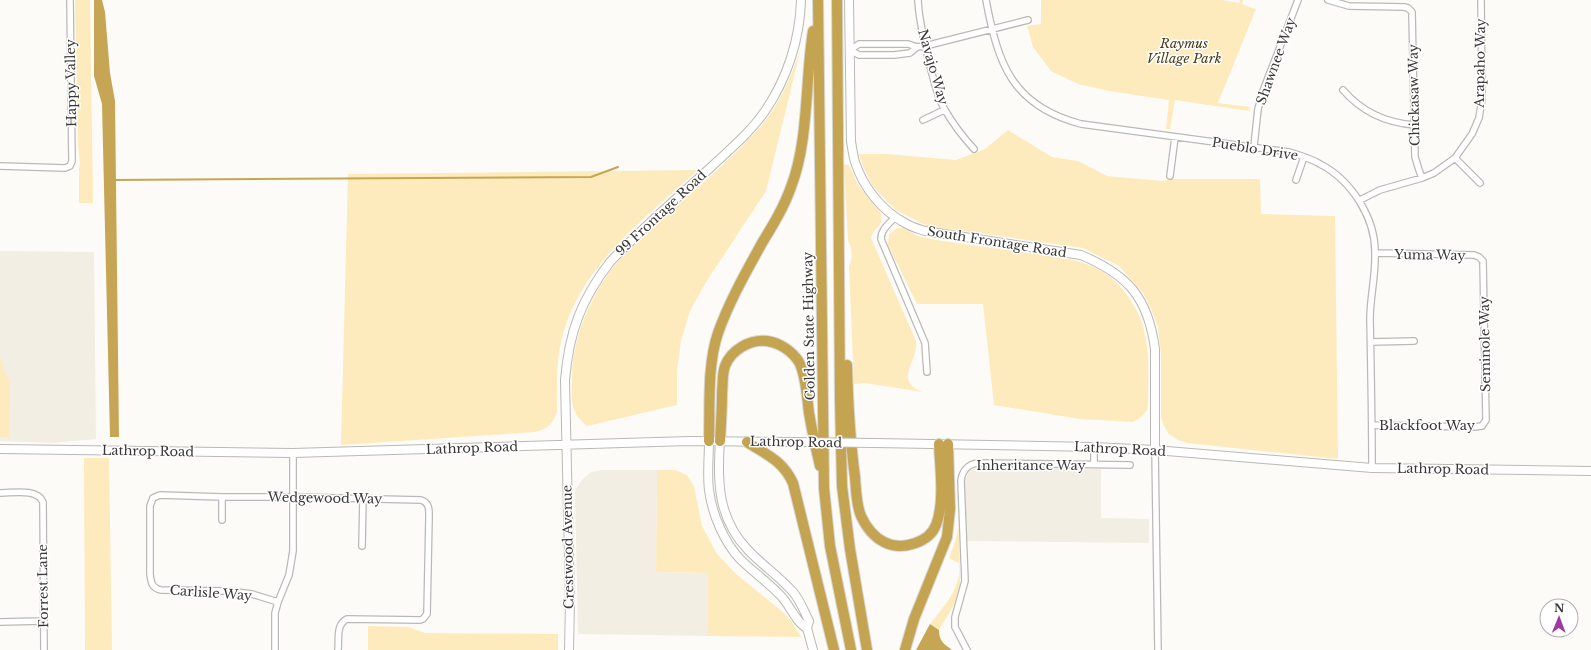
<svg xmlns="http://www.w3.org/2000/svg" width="1591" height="650" font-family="'Libre Baskerville',serif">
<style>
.built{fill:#f2eee3}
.green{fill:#feebbd}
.water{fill:#c6a654}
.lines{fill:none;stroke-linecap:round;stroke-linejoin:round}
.stream{stroke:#c6a654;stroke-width:2}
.street-casing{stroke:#bab9b5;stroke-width:8}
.secondary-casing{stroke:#bab9b5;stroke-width:10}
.highway-casing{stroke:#d7d7d7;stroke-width:12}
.street{stroke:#fff;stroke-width:5.5}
.secondary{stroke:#fff;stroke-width:8}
.highway{stroke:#c4a450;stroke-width:10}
.secondary-bridge-casing{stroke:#bab9b5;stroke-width:10;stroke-linecap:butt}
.secondary-bridge{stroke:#fff;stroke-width:8}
.labels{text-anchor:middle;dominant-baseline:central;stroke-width:3;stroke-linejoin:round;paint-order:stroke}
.park-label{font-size:13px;font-style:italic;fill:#473916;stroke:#fff}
.street-label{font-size:13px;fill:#393837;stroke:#fff}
</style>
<rect width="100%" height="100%" fill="#fcfbf7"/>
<!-- built -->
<path class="built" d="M 0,251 L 94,252 L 96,439 L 52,443 L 0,441 Z
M 980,467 L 1101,469 L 1101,518 L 1149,519 L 1149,543 L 967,541 L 965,482 L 969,471 Z
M 602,470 L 657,470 L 656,572 L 708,573 L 707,636 L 578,634 L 575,490 L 582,480 L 591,472 Z"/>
<!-- green -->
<path class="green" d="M 75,0 L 90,0 L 93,203 L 79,203 L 79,169 L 80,164 L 78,143 Z
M 1041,0 L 1222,0 L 1239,3 L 1240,0 L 1243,0 L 1242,4 L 1256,9 L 1218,103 L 1250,107 L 1249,111 L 1175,100 L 1170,129 L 1166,129 L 1169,100 L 1109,91 L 1078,84 L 1051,71 L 1033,47 L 1027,26 L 1041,24 Z
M 801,48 L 766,191 L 706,282 L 690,311 L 681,341 L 677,371 L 677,405 L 587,426 C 569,411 572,400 572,380 C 572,340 588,302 611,270 C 623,253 641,240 656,225 C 690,193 728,163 759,128 C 780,105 791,77 801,48 Z
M 1008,130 L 1052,157 L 1078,161 L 1107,176 L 1162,181 L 1174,179 L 1260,179 L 1261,214 L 1335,216 L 1338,459 L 1187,443 L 1178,440 L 1169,434 L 1164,426 L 1161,417 L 1161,355 L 1158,327 L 1151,309 L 1143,293 L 1119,266 L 1083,248 L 927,226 L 896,210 L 883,197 L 872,185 L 863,166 L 859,154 L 887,154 L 956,160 L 985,149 Z
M 844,165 L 849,165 L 858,185 L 880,212 C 886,226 873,227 871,238 L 916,341 C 919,361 892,381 923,392 L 865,383 L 854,384 L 849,266 C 853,259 852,247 848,241 Z
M 698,170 C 643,220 575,269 560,347 C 556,368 557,389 557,411 C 554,423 548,429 535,432 L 341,445 L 348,174 Z
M 897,228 L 903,228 L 918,236 L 936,240 C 964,244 992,248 1021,252 C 1048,256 1079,257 1103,272 C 1122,284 1139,308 1144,330 C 1150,354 1148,379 1148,403 L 1147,410 L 1141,417 L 1133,422 L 1080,419 L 994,405 L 983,304 L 917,304 L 888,245 L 889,234 Z
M 0,357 L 6,375 L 10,379 L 9,437 L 0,437 Z
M 84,458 L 109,458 L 112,650 L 85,650 Z
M 657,470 L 675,470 L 687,475 L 694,486 L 702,526 L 717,554 L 735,573 L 784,613 L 792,622 L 801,637 L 707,636 L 708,573 L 656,572 Z
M 959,527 L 960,586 L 954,605 L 939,630 L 930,624 C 941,610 954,596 958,579 C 960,574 959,568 959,563 L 949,558 L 955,542 Z
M 368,626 L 408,627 L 425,633 L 558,634 L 558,650 L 368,650 Z"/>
<!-- water -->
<path class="water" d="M 94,0 L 102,0 L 105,12 L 110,73 L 115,101 L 119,437 L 110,437 L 102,104 L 94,76 Z
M 930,624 L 939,630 C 939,641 944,644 952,650 L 916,650 Z"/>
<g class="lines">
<!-- stream -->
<path class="stream" d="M 113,180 L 591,177 L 618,167"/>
<defs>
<path id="street" d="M 918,0 C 919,23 925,44 930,66 C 934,81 937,97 945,110 C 953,124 963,137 974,149
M 986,0 C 998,64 1012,106 1081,124 L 1289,152 C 1299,155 1310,158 1320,164 C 1351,180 1375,217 1375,252 C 1376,275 1370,297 1370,319 C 1371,369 1372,418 1372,468
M 1328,0 L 1349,6 L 1404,7 L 1408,8 L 1412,12 L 1415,157 L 1419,170 L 1422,178
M 850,50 L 859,44 L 908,44 L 917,47 L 925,46 L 1028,20
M 850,50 L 859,55 L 894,55 L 910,53 L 917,47
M 1343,90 C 1362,112 1385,123 1415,125
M 923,120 L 944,110
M 1254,146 L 1258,109 L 1263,91 L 1298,0
M 1455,158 L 1480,183
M 0,166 L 65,168 L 70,166 L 72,161 L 70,0
M 1170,176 L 1175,137
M 1296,180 L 1304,157
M 1360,200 L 1380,190 L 1422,178 L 1434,173 L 1455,158 L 1472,134 L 1479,118 L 1482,99 L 1481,0
M 895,217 C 889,224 881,229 881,239 L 925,343 L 927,372
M 1371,342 L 1414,341
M 1372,425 L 1474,427 L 1482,426 L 1486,420 L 1483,261 L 1479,257 L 1474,255 L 1376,253
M 1155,450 L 1158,650
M 1094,464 L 1094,447
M 0,493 C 13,493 37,488 43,502 L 44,650
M 222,497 L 222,520
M 362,546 L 363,499
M 278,602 L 252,594 L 227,591 L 161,590 C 152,588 151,583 150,574 L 150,506 L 153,498 L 160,495 L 222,497 L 293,497 L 421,500 C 430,503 429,510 429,518 L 427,614 L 423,619 L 420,620 L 347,619 C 336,624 339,639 338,650
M 0,622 L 43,621
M 275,650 L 275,613 L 278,602 L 289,575 L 293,551 L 293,453
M 967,650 L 955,627 L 955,617 L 965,581 L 961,481 C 962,471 968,464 978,463 L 1130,465"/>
<path id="secondary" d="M 849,0 L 851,141 C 852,148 853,155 855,162 C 863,187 882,211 905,223 C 911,227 919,229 925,231 L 1081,255 C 1128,275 1148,297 1155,349 L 1155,450
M 709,441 C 709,457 707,474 709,490 C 712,514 724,542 740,559 C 753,572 768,582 781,596 C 790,605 796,623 807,628
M 720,441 C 717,482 718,519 748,550 C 762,565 779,576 793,592 C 800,600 804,611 809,621 L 807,628 L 813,650
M 875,443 L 1094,447 L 1155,450 L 1372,468 L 1591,471
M 0,449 L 293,453 L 689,441 L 794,442
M 569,650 L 570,602 L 565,380 C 569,332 581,300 610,262 C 641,229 676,199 710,168 C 729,150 750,133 765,111 C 787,79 800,39 801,0"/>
<path id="highway" d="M 818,0 L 824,488 L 830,546 L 851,650
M 837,0 L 840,401 L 842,486 L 850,549 L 867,650
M 847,365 C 848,403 850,440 855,477 C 856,489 856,504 861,516 C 866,527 874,537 884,542 C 901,551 929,543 936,525 C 945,502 940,468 939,444
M 709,441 C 710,407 707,365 718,333 C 729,302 746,272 762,243 C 773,225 784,207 791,187 C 809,141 805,80 813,31
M 720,441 C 721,425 722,409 722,393 C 723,384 722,374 725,366 C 731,350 750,339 767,341 C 780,343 792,351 799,362 C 806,375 807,398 809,413 C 812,431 816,449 820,466
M 747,442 C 767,455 782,460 793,483 L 834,650
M 905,650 L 914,619 L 947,537 L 950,509 L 948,444"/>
</defs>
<!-- street casing -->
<use href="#street" class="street-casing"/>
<!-- secondary casing -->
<use href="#secondary" class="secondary-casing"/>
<!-- highway casing -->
<use href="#highway" class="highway-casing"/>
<!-- street -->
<use href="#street" class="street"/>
<!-- secondary -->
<use href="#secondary" class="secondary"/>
<!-- highway -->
<use href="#highway" class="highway"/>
<defs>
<path id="secondary-bridge" d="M 794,442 L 875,443"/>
</defs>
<!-- secondary-bridge casing -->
<use href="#secondary-bridge" class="secondary-bridge-casing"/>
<!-- secondary-bridge -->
<use href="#secondary-bridge" class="secondary-bridge"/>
</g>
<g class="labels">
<!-- park labels -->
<g class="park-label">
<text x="1184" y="43">Raymus<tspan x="1184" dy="15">Village Park</tspan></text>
</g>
<!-- street labels -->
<g class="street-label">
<text transform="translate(1276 61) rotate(-70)">Shawnee Way</text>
<text transform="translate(1480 63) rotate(-89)">Arapaho Way</text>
<text transform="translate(933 67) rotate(74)">Navajo Way</text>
<text transform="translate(71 83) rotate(-91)">Happy Valley</text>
<text transform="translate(1414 95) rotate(-91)">Chickasaw Way</text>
<text transform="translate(1255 149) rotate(9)">Pueblo Drive</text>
<text transform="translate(661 213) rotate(-43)">99 Frontage Road</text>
<text transform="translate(997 242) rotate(9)">South Frontage Road</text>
<text transform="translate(1430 255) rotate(1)">Yuma Way</text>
<text transform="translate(809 326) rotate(-91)">Golden State Highway</text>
<text transform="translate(1485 344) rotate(-91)">Seminole Way</text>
<text x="1427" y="425">Blackfoot Way</text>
<text transform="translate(796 442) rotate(1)">Lathrop Road</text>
<text transform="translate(472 448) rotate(-2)">Lathrop Road</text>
<text transform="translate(1120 449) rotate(3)">Lathrop Road</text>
<text transform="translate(148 451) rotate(1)">Lathrop Road</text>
<text x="1031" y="465">Inheritance Way</text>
<text transform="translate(1443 469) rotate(1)">Lathrop Road</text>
<text transform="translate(325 498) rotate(1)">Wedgewood Way</text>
<text transform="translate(568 547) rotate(-91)">Crestwood Avenue</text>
<text transform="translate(43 586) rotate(-91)">Forrest Lane</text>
<text transform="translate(211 593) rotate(4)">Carlisle Way</text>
</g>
</g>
<!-- north arrow -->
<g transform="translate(1559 618) rotate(1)"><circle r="19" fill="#ffffff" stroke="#b0afaf"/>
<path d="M0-3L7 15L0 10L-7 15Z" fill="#9d399f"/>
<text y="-6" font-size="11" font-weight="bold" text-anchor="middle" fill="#393837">N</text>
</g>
</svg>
